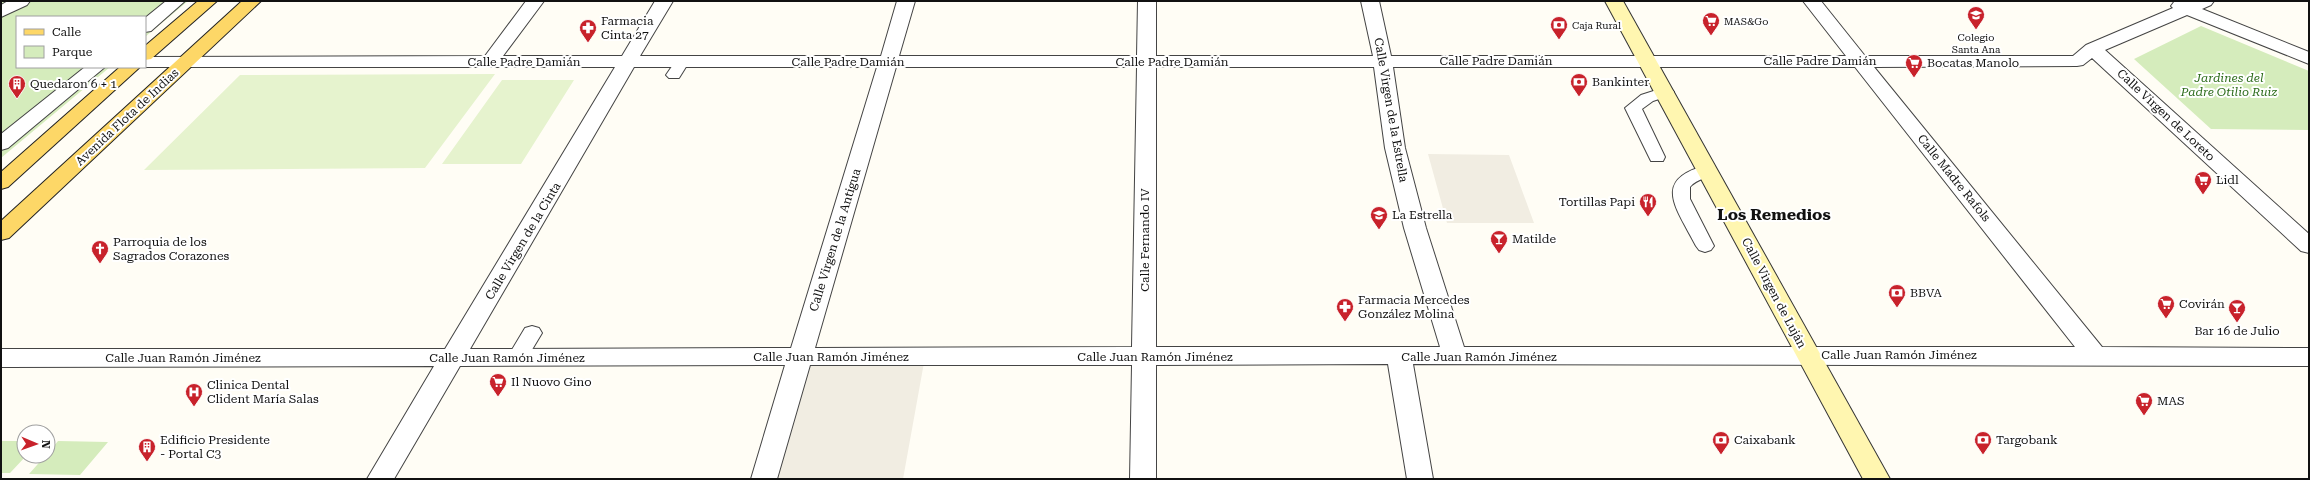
<svg xmlns="http://www.w3.org/2000/svg" width="2310" height="480" font-family="'Roboto Serif',serif">
<style>
.green{fill:#d5ecbc}
.pitch{fill:#e6f3ce}
.plaza{fill:#f1ede2}
.lines{fill:none;stroke-linecap:round;stroke-linejoin:round}
.lane-casing{stroke:#444;stroke-width:2}
.street-casing{stroke:#444;stroke-width:2}
.secondary-casing{stroke:#333;stroke-width:2}
.primary-casing{stroke:#222;stroke-width:2}
.lane{fill:#fff;fill-rule:evenodd}
.street{fill:#fff;fill-rule:evenodd}
.secondary{fill:#fff6b0;fill-rule:evenodd}
.primary{fill:#fdd767;fill-rule:evenodd}
.labels{text-anchor:middle;dominant-baseline:central;stroke-width:4;stroke-linejoin:round;paint-order:stroke}
.far-poi-label{font-size:10px;fill:#111;stroke:#fff;text-anchor:start}
.poi-label{font-size:12px;fill:#111;stroke:#fff;text-anchor:start}
.street-label{font-size:12px;fill:#111;stroke:#fff}
.park-label{font-size:12px;font-style:italic;fill:#2e6d1d;stroke:#fff}
.district-label{font-size:16px;font-weight:bold;fill:#111;stroke:#fff}
</style>
<rect width="100%" height="100%" fill="#fffdf5"/>
<!-- green -->
<path class="green" d="M 1,1 L 188,1 L 145,37 L 145,17 L 17,17 L 17,67 L 110,67 L 1,158 Z
M 2201,26 L 2309,71 L 2309,130 L 2211,129 L 2134,59 Z
M 1,441 L 24,441 L 24,456 L 26,456 L 10,473 L 1,473 Z
M 58,441 L 108,442 L 80,475 L 29,474 L 45,456 L 48,456 L 48,453 Z"/>
<!-- pitch -->
<path class="pitch" d="M 495,74 L 425,168 L 144,170 L 240,75 Z
M 502,80 L 574,80 L 521,164 L 442,164 Z"/>
<!-- plaza -->
<path class="plaza" d="M 1428,154 L 1509,155 L 1534,223 L 1447,223 Z
M 800,357 L 925,357 L 903,479 L 764,479 Z"/>
<g class="lines">
<defs>
<path id="lane" d="M 682,58 L 689,62 L 679,78 L 669,78 L 666,75 L 677,59 Z
M 1666,87 L 1671,89 L 1674,92 L 1671,95 L 1653,101 L 1642,109 L 1665,157 L 1663,161 L 1651,161 L 1649,157 L 1625,108 L 1641,95 Z
M 1708,165 L 1714,166 L 1716,170 C 1710,179 1697,178 1690,187 L 1690,199 L 1714,246 L 1711,250 L 1705,252 L 1699,250 L 1696,246 C 1677,209 1650,179 1708,165 Z
M 532,326 L 539,328 L 542,333 L 524,363 L 517,365 L 510,363 L 507,358 L 525,328 Z"/>
<path id="street" d="M 8,1 L 30,1 L 27,5 L 1,17 L 1,5 Z
M 166,1 L 185,1 L 151,31 L 145,32 L 145,18 Z
M 526,1 L 544,1 L 503,56 L 622,56 L 655,1 L 673,1 L 640,56 L 881,56 L 897,1 L 915,1 L 899,56 L 1137,56 L 1138,1 L 1156,1 L 1156,56 L 1373,56 L 1361,1 L 1379,1 L 1391,56 L 1846,56 L 1803,1 L 1821,1 L 1865,56 L 2073,56 L 2086,45 L 2173,8 L 2171,6 L 2174,2 L 2214,1 L 2211,5 L 2202,9 L 2309,52 L 2309,64 L 2187,15 L 2105,50 L 2309,234 L 2309,253 L 2301,251 L 2092,58 L 2083,65 L 2077,66 L 1874,67 L 2102,347 L 2309,348 L 2309,366 L 1413,364 L 1433,479 L 1407,479 L 1388,364 L 1156,365 L 1156,479 L 1130,479 L 1132,365 L 810,365 L 777,479 L 751,479 L 785,365 L 460,366 L 394,479 L 367,479 L 434,366 L 1,367 L 1,349 L 445,349 L 615,67 L 143,67 L 145,67 L 145,57 L 485,56 ZM 634,67 L 877,67 L 791,348 L 470,349 ZM 896,67 L 1137,67 L 1132,347 L 815,348 ZM 1156,67 L 1374,67 L 1385,148 L 1404,228 L 1440,347 L 1156,347 ZM 1393,67 L 1855,67 L 2075,347 L 1464,347 L 1426,228 L 1405,148 Z
M 85,67 L 105,67 L 8,148 L 1,150 L 1,134 Z"/>
<path id="secondary" d="M 1605,1 L 1623,1 L 1890,479 L 1863,479 Z"/>
<path id="primary" d="M 198,1 L 217,1 L 151,59 L 145,60 L 145,46 Z
M 242,1 L 261,1 L 9,238 L 1,240 L 1,221 Z
M 120,67 L 140,67 L 8,187 L 1,189 L 1,172 Z"/>
</defs>
<!-- lane casing -->
<use href="#lane" class="lane-casing"/>
<!-- street casing -->
<use href="#street" class="street-casing"/>
<!-- secondary casing -->
<use href="#secondary" class="secondary-casing"/>
<!-- primary casing -->
<use href="#primary" class="primary-casing"/>
<!-- lane -->
<use href="#lane" class="lane"/>
<!-- street -->
<use href="#street" class="street"/>
<!-- secondary -->
<use href="#secondary" class="secondary"/>
<!-- primary -->
<use href="#primary" class="primary"/>
</g>
<!-- icons -->
<defs>
<symbol id="school-pin" viewBox="-11 -11 22 30"><path d="M0 17L-7.5 6A9.5 9.5 0 1 1 7.5 6Z" fill="#c8222b" stroke="#fff"/><path d="M0-5L7-2L0 1L-7-2ZM-4 1L0 2.5L4 1V4Q0 6-4 4Z" fill="#fff"/></symbol>
<symbol id="supermarket-pin" viewBox="-11 -11 22 30"><path d="M0 17L-7.5 6A9.5 9.5 0 1 1 7.5 6Z" fill="#c8222b" stroke="#fff"/><path d="M-6-5.5h2.5l.6 2H6L4.5 2H-2.5L-4.4-4H-6ZM-1.5 3.2a1.3 1.3 0 1 0 .1 0ZM3 3.2a1.3 1.3 0 1 0 .1 0Z" fill="#fff"/></symbol>
<symbol id="bank-pin" viewBox="-11 -11 22 30"><path d="M0 17L-7.5 6A9.5 9.5 0 1 1 7.5 6Z" fill="#c8222b" stroke="#fff"/><path d="M-6-4H6V4H-6ZM0-2.3a2.3 2.3 0 1 0 0 4.6a2.3 2.3 0 1 0 0-4.6Z" fill="#fff"/></symbol>
<symbol id="pharmacy-pin" viewBox="-11 -11 22 30"><path d="M0 17L-7.5 6A9.5 9.5 0 1 1 7.5 6Z" fill="#c8222b" stroke="#fff"/><path d="M-2-6h4v4h4v4h-4v4h-4v-4h-4v-4h4Z" fill="#fff"/></symbol>
<symbol id="building-pin" viewBox="-11 -11 22 30"><path d="M0 17L-7.5 6A9.5 9.5 0 1 1 7.5 6Z" fill="#c8222b" stroke="#fff"/><path d="M-4-6H4V6H1V3H-1V6H-4ZM-2.5-4.3h1.7v1.8h-1.7ZM.8-4.3h1.7v1.8H.8ZM-2.5-1h1.7V.8h-1.7ZM.8-1h1.7V.8H.8Z" fill="#fff"/></symbol>
<symbol id="restaurant-pin" viewBox="-11 -11 22 30"><path d="M0 17L-7.5 6A9.5 9.5 0 1 1 7.5 6Z" fill="#c8222b" stroke="#fff"/><path d="M-5-6h1v4h1v-4h1v4h1v-4h1v5L-1.5 .5V6h-2V.5L-5-1ZM5-6V6H3V1.5H1.5Q1.5-4 5-6Z" fill="#fff"/></symbol>
<symbol id="bar-pin" viewBox="-11 -11 22 30"><path d="M0 17L-7.5 6A9.5 9.5 0 1 1 7.5 6Z" fill="#c8222b" stroke="#fff"/><path d="M-6-5H6L.8 .8V4.5H3.5V6h-7V4.5H-.8V.8Z" fill="#fff"/></symbol>
<symbol id="church-pin" viewBox="-11 -11 22 30"><path d="M0 17L-7.5 6A9.5 9.5 0 1 1 7.5 6Z" fill="#c8222b" stroke="#fff"/><path d="M-1.2-6h2.4v3.5h3.3v2.4h-3.3V6h-2.4V-.1h-3.3v-2.4h3.3Z" fill="#fff"/></symbol>
<symbol id="hospital-pin" viewBox="-11 -11 22 30"><path d="M0 17L-7.5 6A9.5 9.5 0 1 1 7.5 6Z" fill="#c8222b" stroke="#fff"/><path d="M-5-5h3v3.5h4V-5h3V5h-3V1.5h-4V5h-3Z" fill="#fff"/></symbol>
</defs>
<g fill-rule="evenodd">
<use href="#school-pin" x="1966" y="5" width="20" height="27"/>
<use href="#supermarket-pin" x="1701" y="11" width="20" height="27"/>
<use href="#bank-pin" x="1549" y="15" width="20" height="27"/>
<use href="#pharmacy-pin" x="578" y="18" width="20" height="27"/>
<use href="#supermarket-pin" x="1904" y="53" width="20" height="27"/>
<use href="#bank-pin" x="1569" y="72" width="20" height="27"/>
<use href="#building-pin" x="7" y="74" width="20" height="27"/>
<use href="#supermarket-pin" x="2193" y="170" width="20" height="27"/>
<use href="#restaurant-pin" x="1638" y="192" width="20" height="27"/>
<use href="#school-pin" x="1369" y="205" width="20" height="27"/>
<use href="#bar-pin" x="1489" y="229" width="20" height="27"/>
<use href="#church-pin" x="90" y="239" width="20" height="27"/>
<use href="#bank-pin" x="1887" y="283" width="20" height="27"/>
<use href="#supermarket-pin" x="2156" y="294" width="20" height="27"/>
<use href="#pharmacy-pin" x="1335" y="297" width="20" height="27"/>
<use href="#bar-pin" x="2227" y="298" width="20" height="27"/>
<use href="#supermarket-pin" x="488" y="372" width="20" height="27"/>
<use href="#hospital-pin" x="184" y="382" width="20" height="27"/>
<use href="#supermarket-pin" x="2134" y="391" width="20" height="27"/>
<use href="#bank-pin" x="1711" y="430" width="20" height="27"/>
<use href="#bank-pin" x="1973" y="430" width="20" height="27"/>
<use href="#building-pin" x="137" y="437" width="20" height="27"/>
</g>
<g class="labels">
<!-- far-poi labels -->
<g class="far-poi-label">
<text x="1724" y="21">MAS&amp;Go</text>
<text x="1572" y="25">Caja Rural</text>
<text x="1976" y="37" text-anchor="middle">Colegio<tspan x="1976" dy="12">Santa Ana</tspan></text>
</g>
<!-- poi labels -->
<g class="poi-label">
<text x="601" y="21">Farmacia<tspan x="601" dy="14">Cinta 27</tspan></text>
<text x="1927" y="63">Bocatas Manolo</text>
<text x="1592" y="82">Bankinter</text>
<text x="30" y="84">Quedaron 6 + 1</text>
<text x="2216" y="180">Lidl</text>
<text x="1635" y="202" text-anchor="end">Tortillas Papi</text>
<text x="1392" y="215">La Estrella</text>
<text x="1512" y="239">Matilde</text>
<text x="113" y="242">Parroquia de los<tspan x="113" dy="14">Sagrados Corazones</tspan></text>
<text x="1910" y="293">BBVA</text>
<text x="1358" y="300">Farmacia Mercedes<tspan x="1358" dy="14">González Molina</tspan></text>
<text x="2179" y="304">Covirán</text>
<text x="2237" y="331" text-anchor="middle">Bar 16 de Julio</text>
<text x="511" y="382">Il Nuovo Gino</text>
<text x="207" y="385">Clinica Dental<tspan x="207" dy="14">Clident María Salas</tspan></text>
<text x="2157" y="401">MAS</text>
<text x="160" y="440">Edificio Presidente<tspan x="160" dy="14">- Portal C3</tspan></text>
<text x="1734" y="440">Caixabank</text>
<text x="1996" y="440">Targobank</text>
</g>
<!-- street labels -->
<g class="street-label">
<text x="1496" y="61">Calle Padre Damián</text>
<text x="1820" y="61">Calle Padre Damián</text>
<text x="524" y="62">Calle Padre Damián</text>
<text x="848" y="62">Calle Padre Damián</text>
<text x="1172" y="62">Calle Padre Damián</text>
<text transform="translate(1391 110) rotate(80)">Calle Virgen de la Estrella</text>
<text transform="translate(2166 115) rotate(43)">Calle Virgen de Loreto</text>
<text transform="translate(127 117) rotate(-43)">Avenida Flota de Indias</text>
<text transform="translate(1954 178) rotate(51)">Calle Madre Rafols</text>
<text transform="translate(835 240) rotate(-73)">Calle Virgen de la Antigua</text>
<text transform="translate(1145 240) rotate(-90)">Calle Fernando IV</text>
<text transform="translate(523 241) rotate(-59)">Calle Virgen de la Cinta</text>
<text transform="translate(1774 293) rotate(62)">Calle Virgen de Luján</text>
<text x="1899" y="355">Calle Juan Ramón Jiménez</text>
<text x="831" y="357">Calle Juan Ramón Jiménez</text>
<text x="1155" y="357">Calle Juan Ramón Jiménez</text>
<text x="1479" y="357">Calle Juan Ramón Jiménez</text>
<text x="183" y="358">Calle Juan Ramón Jiménez</text>
<text x="507" y="358">Calle Juan Ramón Jiménez</text>
</g>
<!-- park labels -->
<g class="park-label">
<text x="2229" y="78">Jardines del<tspan x="2229" dy="14">Padre Otilio Ruiz</tspan></text>
</g>
<!-- district labels -->
<g class="district-label">
<text x="1774" y="214">Los Remedios</text>
</g>
</g>
<!-- border -->
<rect width="2310" height="480" fill="none" stroke="#111111" stroke-width="4"/>
<!-- legend -->
<rect x="16" y="16" width="130" height="52" fill="#ffffff" stroke="#a0a0a0"/>
<rect x="24" y="29" width="20" height="6" fill="#fdd767" stroke="#a0a0a0"/>
<text x="52" y="36" font-size="12" fill="#111111">Calle</text>
<rect x="24" y="46" width="20" height="12" fill="#d5ecbc" stroke="#a0a0a0"/>
<text x="52" y="56" font-size="12" fill="#111111">Parque</text>
<!-- north arrow -->
<g transform="translate(36 444) rotate(92)"><circle r="19" fill="#ffffff" stroke="#a0a0a0"/>
<path d="M0-3L7 15L0 10L-7 15Z" fill="#c8222b"/>
<text y="-6" font-size="11" font-weight="bold" text-anchor="middle" fill="#111111">N</text>
</g>
</svg>
